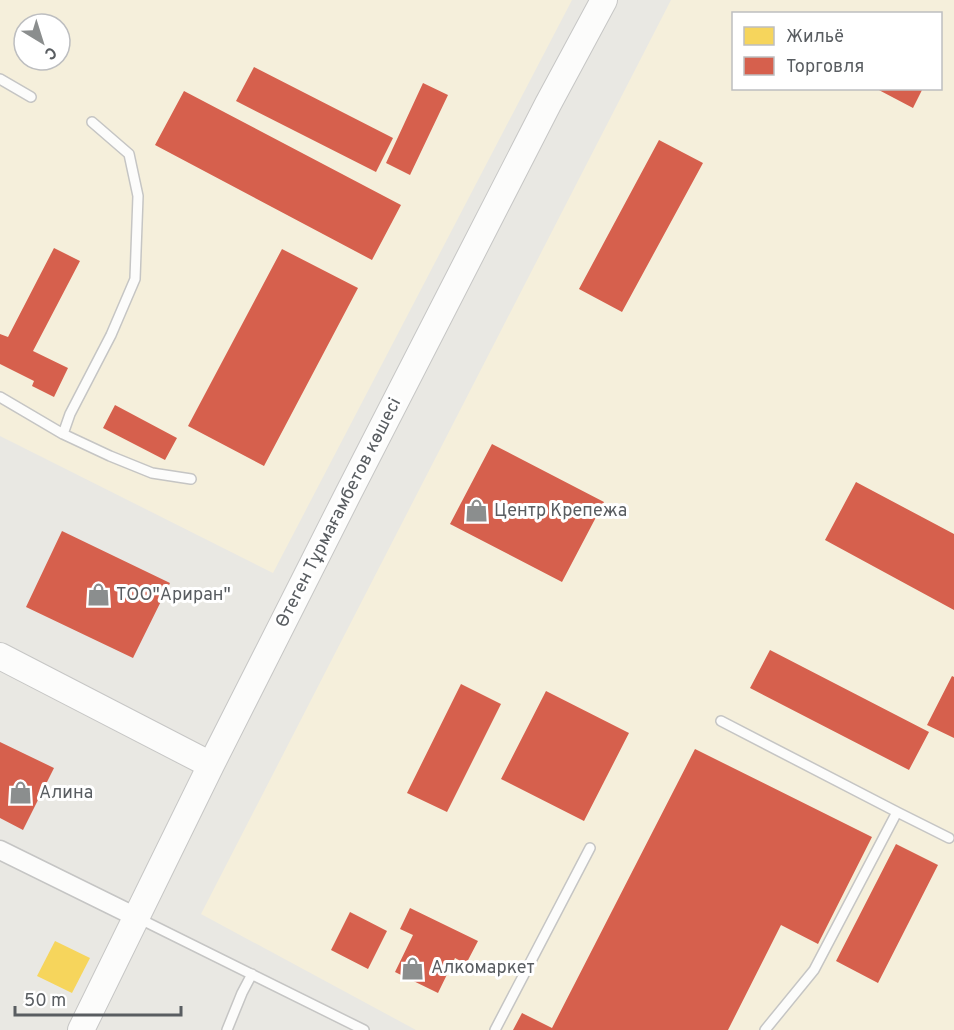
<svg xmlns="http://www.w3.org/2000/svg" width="954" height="1030" font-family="Overpass,sans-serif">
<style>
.commercial{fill:#f5efdb;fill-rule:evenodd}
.homes{fill:#f6d55c}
.shops{fill:#d6604d}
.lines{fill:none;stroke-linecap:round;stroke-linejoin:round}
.lane-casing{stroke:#c5c5c4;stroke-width:12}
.street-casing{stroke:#c5c5c4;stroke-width:21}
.secondary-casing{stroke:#c6c6c5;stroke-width:28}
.lane{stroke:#fcfcfb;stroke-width:9}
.street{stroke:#fcfcfb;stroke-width:18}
.secondary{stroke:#fcfcfb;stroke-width:26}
.labels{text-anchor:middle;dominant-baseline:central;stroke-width:6;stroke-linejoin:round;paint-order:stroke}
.poi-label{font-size:18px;fill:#595d61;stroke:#fff;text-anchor:start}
.street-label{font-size:18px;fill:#595d61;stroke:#fff}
</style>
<rect width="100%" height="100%" fill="#e9e8e3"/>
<!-- commercial -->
<path class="commercial" d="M 0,0 L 572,0 L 273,573 L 0,436 ZM 24,24 L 60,24 L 60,60 L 24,60 Z
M 671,0 L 954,0 L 954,1030 L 416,1030 L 201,914 ZM 734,14 L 940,14 L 940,88 L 734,88 Z"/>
<!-- homes -->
<path class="homes" d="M 55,941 L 90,958 L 72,993 L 37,976 Z"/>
<!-- shops -->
<path class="shops" d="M 254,67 L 393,138 L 376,172 L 236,101 Z
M 423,83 L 448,95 L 410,175 L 386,163 Z
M 875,88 L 923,88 L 913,108 Z
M 184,91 L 401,205 L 372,260 L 155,145 Z
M 659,140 L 703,163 L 622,312 L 579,289 Z
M 54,248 L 80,261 L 33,351 L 68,368 L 54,397 L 32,386 L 34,381 L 0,364 L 0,334 L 8,337 Z
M 282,249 L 358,288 L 264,466 L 188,426 Z
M 115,405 L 177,438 L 165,460 L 103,428 Z
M 492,444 L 604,502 L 562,582 L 450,524 Z
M 856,482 L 954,534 L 954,610 L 825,540 Z
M 62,531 L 170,583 L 133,658 L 26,607 Z
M 770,650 L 929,732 L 909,770 L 750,688 Z
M 952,676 L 954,677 L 954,738 L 927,725 Z
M 461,684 L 501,704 L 447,812 L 407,793 Z
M 546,691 L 629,733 L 584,821 L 501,779 Z
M 0,742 L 54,768 L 23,830 L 0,818 Z
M 695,749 L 872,837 L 818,944 L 781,925 L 728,1030 L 513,1030 L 522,1013 L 552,1028 Z
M 896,844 L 938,865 L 878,983 L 836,961 Z
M 410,908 L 478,941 L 466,964 L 455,958 L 438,993 L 395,972 L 413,935 L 400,929 Z
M 350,912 L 387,931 L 368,969 L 331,950 Z"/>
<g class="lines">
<defs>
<path id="lane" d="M 0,79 L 31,97
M 0,397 L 63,434 L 110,456 L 152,473 L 191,479
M 63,434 L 70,414 L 111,335 L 135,279 L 138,196 L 129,154 L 92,122
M 721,721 L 897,812 L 814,970 L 765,1030
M 897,812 L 949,838
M 138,918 L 364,1030
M 227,1030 L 242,993 L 252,974
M 495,1030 L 590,848"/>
<path id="street" d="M 0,850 L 136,917"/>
<path id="secondary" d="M 0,656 L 211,765
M 81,1030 L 211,765 L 348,494 L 548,104 L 604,0"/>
</defs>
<!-- lane casing -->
<use href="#lane" class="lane-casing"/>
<!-- street casing -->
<use href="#street" class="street-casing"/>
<!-- secondary casing -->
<use href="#secondary" class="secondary-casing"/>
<!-- lane -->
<use href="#lane" class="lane"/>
<!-- street -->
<use href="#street" class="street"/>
<!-- secondary -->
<use href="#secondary" class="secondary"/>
</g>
<!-- icons -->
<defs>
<symbol id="shop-bare" viewBox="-9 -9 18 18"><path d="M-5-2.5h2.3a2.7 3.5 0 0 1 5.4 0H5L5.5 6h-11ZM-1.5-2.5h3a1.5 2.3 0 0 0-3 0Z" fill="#8b8e8e" stroke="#fff" stroke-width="2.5" paint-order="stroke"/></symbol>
</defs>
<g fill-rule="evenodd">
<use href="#shop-bare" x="460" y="494" width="33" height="33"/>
<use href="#shop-bare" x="82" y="578" width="33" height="33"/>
<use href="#shop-bare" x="4" y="776" width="33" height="33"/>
<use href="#shop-bare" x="396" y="952" width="33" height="33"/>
</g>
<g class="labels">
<!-- poi labels -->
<g class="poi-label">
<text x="494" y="511">Центр Крепежа</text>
<text x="116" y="595">ТОО"Ариран"</text>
<text x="39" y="793">Алина</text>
<text x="431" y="968">Алкомаркет</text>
</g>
<!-- street labels -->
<g class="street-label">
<text transform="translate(339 513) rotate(-63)">Өтеген Тұрмағамбетов көшесі</text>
</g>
</g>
<!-- legend -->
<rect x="732" y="12" width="210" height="78" fill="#ffffff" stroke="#bdbec0" stroke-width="1.5"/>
<rect x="744" y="27" width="30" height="18" fill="#f6d55c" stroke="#bdbec0" stroke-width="1.5"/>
<text x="786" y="42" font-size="18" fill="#595d61">Жильё</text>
<rect x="744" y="57" width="30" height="18" fill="#d6604d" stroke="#bdbec0" stroke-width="1.5"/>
<text x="786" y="72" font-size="18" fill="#595d61">Торговля</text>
<!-- north arrow -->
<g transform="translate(42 42) rotate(142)"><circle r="28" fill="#ffffff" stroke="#bdbec0" stroke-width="1.5"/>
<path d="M0-4.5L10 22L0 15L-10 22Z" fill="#8b8e8e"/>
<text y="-9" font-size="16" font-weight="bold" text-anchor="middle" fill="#595d61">С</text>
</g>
<!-- scale -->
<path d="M15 1006v9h166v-9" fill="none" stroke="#595d61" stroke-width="3"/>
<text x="24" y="1006" font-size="18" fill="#595d61" stroke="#ffffff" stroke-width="4.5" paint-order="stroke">50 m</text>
</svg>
